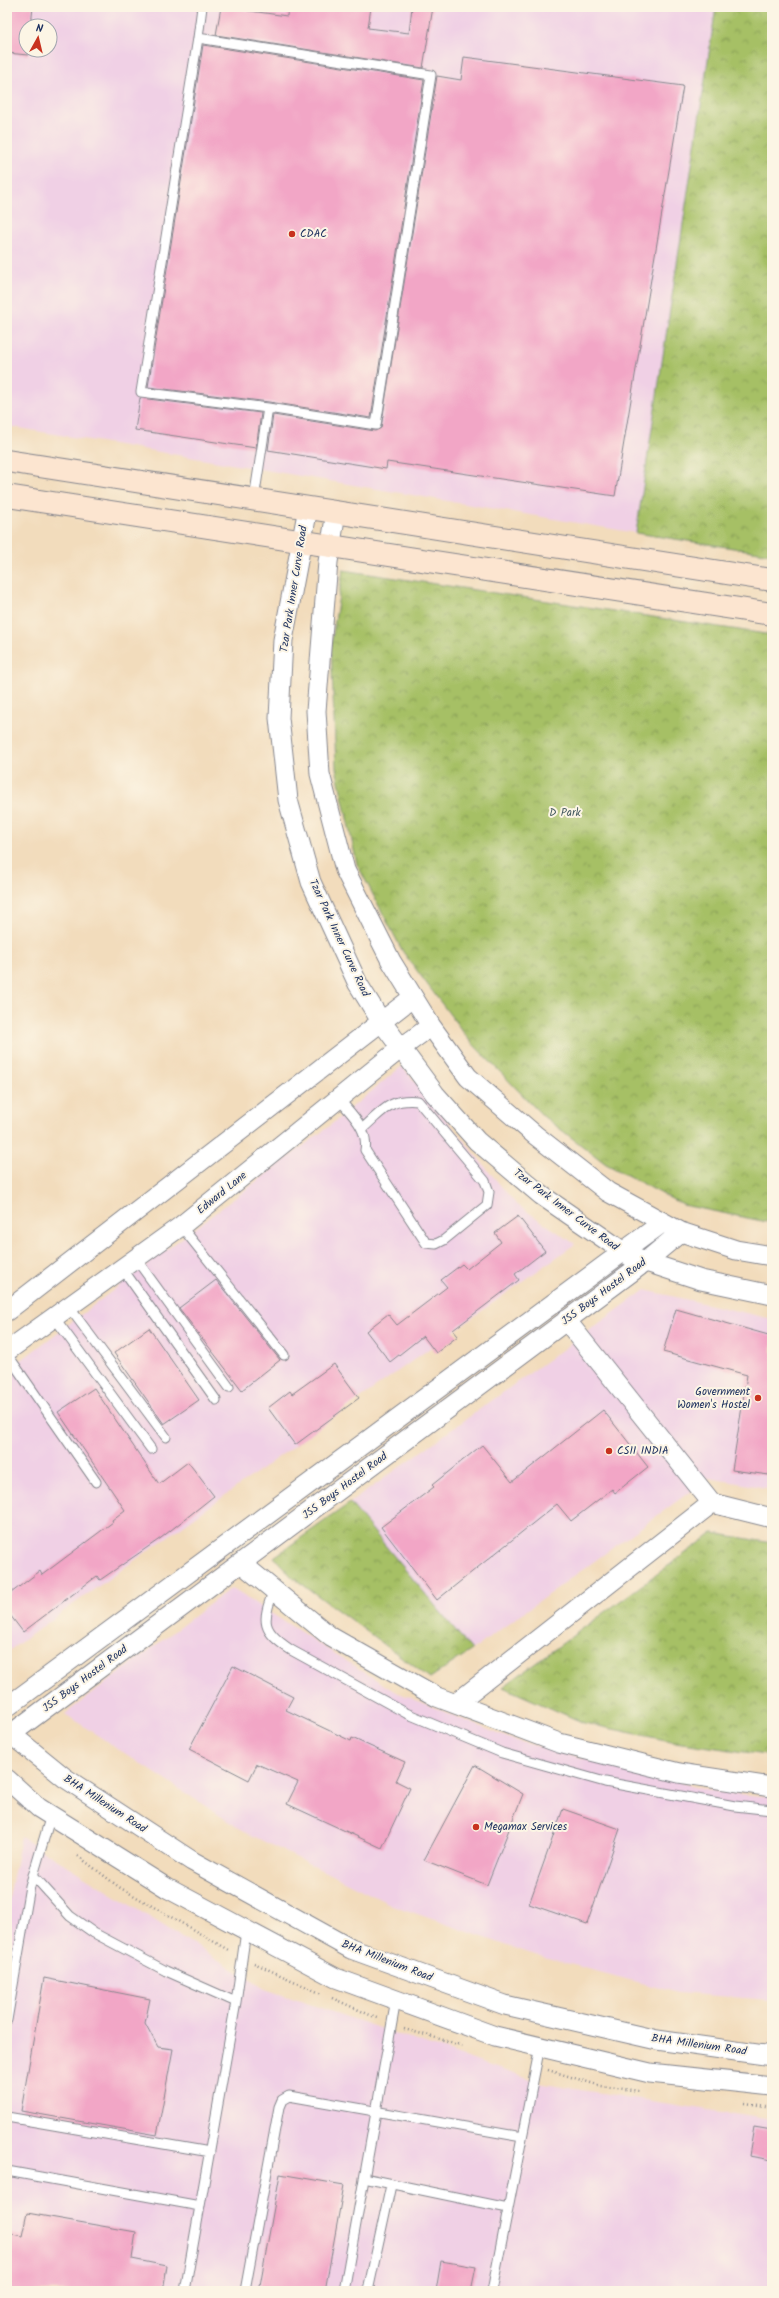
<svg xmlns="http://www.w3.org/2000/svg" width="779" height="2298" font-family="Kalam,sans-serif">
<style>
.built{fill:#f0d0e5;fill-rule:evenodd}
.park{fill:url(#park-crowns);stroke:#607862}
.building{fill:#f2a6c6}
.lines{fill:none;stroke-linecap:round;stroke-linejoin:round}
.lane-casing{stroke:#86868d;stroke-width:11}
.street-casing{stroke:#86868d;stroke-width:21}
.secondary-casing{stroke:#86868d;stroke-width:24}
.path{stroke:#86868d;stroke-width:2.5;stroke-dasharray:1 3;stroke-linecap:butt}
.lane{stroke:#fff;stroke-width:9}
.street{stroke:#fff;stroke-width:19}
.secondary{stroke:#fce5d0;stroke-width:22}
.poi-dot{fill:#c8321e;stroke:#fcf5e5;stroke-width:1.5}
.labels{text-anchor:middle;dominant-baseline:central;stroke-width:4;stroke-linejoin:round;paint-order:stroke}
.poi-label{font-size:11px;fill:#1b2f5e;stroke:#fcf5e5;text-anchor:start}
.street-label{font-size:11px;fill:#1b2f5e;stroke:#fcf5e5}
.park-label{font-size:11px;fill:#455a60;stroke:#fcf5e5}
</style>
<defs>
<pattern id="park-crowns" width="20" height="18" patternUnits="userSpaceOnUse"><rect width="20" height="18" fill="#a6c065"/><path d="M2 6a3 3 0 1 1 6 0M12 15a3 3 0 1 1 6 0" fill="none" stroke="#869c56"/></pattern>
</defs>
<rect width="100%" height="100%" fill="#fcf5e5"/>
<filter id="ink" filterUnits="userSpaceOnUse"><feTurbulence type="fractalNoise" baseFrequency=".025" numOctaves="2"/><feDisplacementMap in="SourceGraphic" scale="8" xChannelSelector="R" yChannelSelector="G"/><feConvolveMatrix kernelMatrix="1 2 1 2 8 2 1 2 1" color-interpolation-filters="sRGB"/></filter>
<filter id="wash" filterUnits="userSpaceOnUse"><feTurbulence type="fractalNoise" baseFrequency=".012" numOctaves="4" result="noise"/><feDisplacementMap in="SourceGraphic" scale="16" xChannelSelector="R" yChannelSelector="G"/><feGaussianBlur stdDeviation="0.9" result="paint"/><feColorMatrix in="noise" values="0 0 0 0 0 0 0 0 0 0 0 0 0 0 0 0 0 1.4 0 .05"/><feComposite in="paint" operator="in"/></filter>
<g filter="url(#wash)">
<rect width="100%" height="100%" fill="#f2dcbc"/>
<!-- built -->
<path class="built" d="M 7,7 L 716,7 L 636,533 L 7,426 ZM 26,26 L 50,26 L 50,50 L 26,50 Z
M 402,1066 L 516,1204 L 575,1244 L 7,1652 L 7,1371 L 327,1128 Z
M 645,1290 L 772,1319 L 772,1489 L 709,1478 L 472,1650 L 350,1503 Z
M 231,1588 L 394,1691 L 513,1740 L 718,1792 L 772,1797 L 772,2000 L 678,1993 L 525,1952 L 392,1905 L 245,1832 L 65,1714 Z
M 21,1837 L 265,1989 L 543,2084 L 772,2120 L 772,2291 L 7,2291 L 7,1908 Z"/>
<!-- park -->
<path class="park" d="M 716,7 L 772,7 L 772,554 L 636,533 Z
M 343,570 L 772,635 L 772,1223 L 683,1205 L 606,1164 L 543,1116 L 469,1040 L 403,952 L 357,864 L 336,768 L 331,646 Z
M 350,1503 L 472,1650 L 430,1678 L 291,1576 L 274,1557 Z
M 713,1533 L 772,1543 L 772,1756 L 675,1742 L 584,1723 L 503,1687 Z"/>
<g id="blocks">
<!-- building -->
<path class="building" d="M 7,7 L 33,7 L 31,26 L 26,26 L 28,55 L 7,53 Z
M 221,7 L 243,7 L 243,10 L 287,16 L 288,7 L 371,7 L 368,28 L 409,33 L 412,7 L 433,7 L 423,68 L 216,35 Z
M 203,45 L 424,80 L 371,418 L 269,402 L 148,387 Z
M 464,57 L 683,86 L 615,496 L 387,462 L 386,469 L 268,450 L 273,415 L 375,431 L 381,428 L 437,76 L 461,80 Z
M 140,398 L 261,413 L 256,448 L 135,430 Z
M 518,1216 L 545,1251 L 515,1274 L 519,1280 L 453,1330 L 458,1336 L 436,1353 L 423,1336 L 390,1362 L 366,1331 L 388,1314 L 397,1325 L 447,1287 L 441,1280 L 462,1264 L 467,1269 L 501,1242 L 495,1233 Z
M 216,1280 L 280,1360 L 242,1390 L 179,1308 Z
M 676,1309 L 772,1336 L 772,1458 L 769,1475 L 732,1470 L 747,1375 L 663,1352 Z
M 149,1328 L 199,1400 L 164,1424 L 114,1353 Z
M 334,1364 L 359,1398 L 295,1445 L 268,1408 L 290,1391 L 292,1394 Z
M 94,1388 L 159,1484 L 188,1462 L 214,1496 L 161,1538 L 100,1580 L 97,1576 L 23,1632 L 7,1611 L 7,1596 L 40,1571 L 42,1575 L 113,1522 L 112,1520 L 125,1510 L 58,1412 Z
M 603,1410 L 648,1467 L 615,1493 L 612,1489 L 571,1521 L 557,1504 L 437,1600 L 381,1527 L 434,1487 L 432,1485 L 482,1445 L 512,1482 Z
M 233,1666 L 293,1697 L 286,1710 L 351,1741 L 352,1738 L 405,1762 L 396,1781 L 410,1788 L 382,1848 L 287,1804 L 298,1782 L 257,1764 L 249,1780 L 189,1749 Z
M 475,1765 L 523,1794 L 487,1885 L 424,1860 Z
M 563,1809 L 620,1829 L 587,1924 L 529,1904 Z
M 44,1978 L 150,1999 L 145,2023 L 158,2047 L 173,2049 L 157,2135 L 21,2111 Z
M 754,2127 L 772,2130 L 772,2160 L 749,2156 Z
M 280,2174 L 344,2185 L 325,2291 L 259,2291 Z
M 27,2213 L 136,2232 L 132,2259 L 167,2266 L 163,2291 L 7,2291 L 7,2233 L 22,2236 Z
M 441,2261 L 476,2267 L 471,2291 L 436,2291 Z"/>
</g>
</g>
<g filter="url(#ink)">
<use href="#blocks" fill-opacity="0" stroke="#86868d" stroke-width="1"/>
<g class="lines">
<defs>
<path id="lane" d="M 198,38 L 202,7
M 254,499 L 268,408 L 376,425 L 431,75 L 198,38 L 141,392 L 268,408
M 339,1099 C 351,1114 369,1129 365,1150 L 426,1243 L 436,1244 L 444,1240 L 487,1205 L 489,1192 L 485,1181 L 418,1101 C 389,1098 383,1111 362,1129
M 181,1226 L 284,1355
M 136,1259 L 229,1387
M 122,1268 L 216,1400
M 69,1307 L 166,1437
M 54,1317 L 151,1449
M 7,1354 L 96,1482
M 274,1590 C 261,1622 262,1631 291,1650 L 406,1713 L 502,1753 L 605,1782 L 735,1806 L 772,1810
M 33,1875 L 70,1916 L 94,1933 L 166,1971 L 236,2002 L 185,2291
M 236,2002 L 246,1931
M 7,2020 L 30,1886 L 51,1815
M 7,2117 L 210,2152
M 7,2171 L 200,2206
M 364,2178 L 508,2208
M 245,2291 L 279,2107 L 282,2100 L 289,2096 L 522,2137
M 344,2291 L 396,2000
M 368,2291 L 391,2185
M 492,2291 L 540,2046"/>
<path id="street" d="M 308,508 L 283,640 L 279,718 L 288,800 L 311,882 L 358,984 L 381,1021 L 435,1094 L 477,1141 L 541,1195 L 631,1257 L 701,1280 L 772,1295
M 336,512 L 328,562 L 316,711 L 320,774 L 345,870 L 391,961 L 431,1026 L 468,1077 L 535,1135 L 608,1192 L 681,1232 L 736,1250 L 772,1256
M 7,1311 L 412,998
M 566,1320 L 712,1503
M 7,1351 L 181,1226 L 401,1048 L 431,1026
M 241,1563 L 331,1637 L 437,1697 L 559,1743 L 679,1773 L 772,1787
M 455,1704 L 712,1503 L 772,1518
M 7,1707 L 662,1223
M 7,1731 L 65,1778 L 192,1861 L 351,1949 L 505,2005 L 657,2040 L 772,2056
M 7,1737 L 645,1262 L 681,1232
M 7,1779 L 39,1808 L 167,1888 L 336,1978 L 495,2036 L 650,2073 L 772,2086"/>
<path id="secondary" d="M 7,461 L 772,580
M 7,496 L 772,614"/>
</defs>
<!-- lane casing -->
<use href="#lane" class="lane-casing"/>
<!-- street casing -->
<use href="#street" class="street-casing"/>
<!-- secondary casing -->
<use href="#secondary" class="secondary-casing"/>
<!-- path -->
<path class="path" d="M 78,1856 L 119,1887 L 230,1951
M 254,1963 L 322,1994
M 332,1998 L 379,2019
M 404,2029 L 465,2046
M 548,2070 L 601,2086 L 640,2091
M 745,2103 L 772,2107"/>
<!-- lane -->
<use href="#lane" class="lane"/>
<!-- street -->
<use href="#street" class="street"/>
<!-- secondary -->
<use href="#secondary" class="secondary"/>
</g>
</g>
<!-- markers -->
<g class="poi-dot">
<circle cx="292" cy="234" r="4"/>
<circle cx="758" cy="1398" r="4"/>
<circle cx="609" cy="1451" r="4"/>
<circle cx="476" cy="1827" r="4"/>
</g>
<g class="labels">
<!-- poi labels -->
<g class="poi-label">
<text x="300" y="234">CDAC</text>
<text x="750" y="1392" text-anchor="end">Government<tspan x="750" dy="13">Women's Hostel</tspan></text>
<text x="617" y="1451">CSII INDIA</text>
<text x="484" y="1827">Megamax Services</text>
</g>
<!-- street labels -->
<g class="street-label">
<text transform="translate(294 589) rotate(-81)">Tzar Park Inner Curve Road</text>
<text transform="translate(339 938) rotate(65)">Tzar Park Inner Curve Road</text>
<text transform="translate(222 1193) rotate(-39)">Edward Lane</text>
<text transform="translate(566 1210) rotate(37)">Tzar Park Inner Curve Road</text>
<text transform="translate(604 1292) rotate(-37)">JSS Boys Hostel Road</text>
<text transform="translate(345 1486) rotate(-37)">JSS Boys Hostel Road</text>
<text transform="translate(85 1679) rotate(-37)">JSS Boys Hostel Road</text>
<text transform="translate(105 1804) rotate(33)">BHA Millenium Road</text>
<text transform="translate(387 1961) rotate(21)">BHA Millenium Road</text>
<text transform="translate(699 2045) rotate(8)">BHA Millenium Road</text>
</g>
<!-- park labels -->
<g class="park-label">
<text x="565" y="813">D Park</text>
</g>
</g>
<!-- margin -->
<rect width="779" height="2298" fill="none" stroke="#fcf5e5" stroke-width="24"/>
<!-- north arrow -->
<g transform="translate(38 38) rotate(8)"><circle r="19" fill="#fcf5e5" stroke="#a2a6af"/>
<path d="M0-3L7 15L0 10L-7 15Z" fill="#c8321e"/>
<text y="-6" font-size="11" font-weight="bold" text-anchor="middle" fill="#1b2f5e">N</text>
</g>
</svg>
